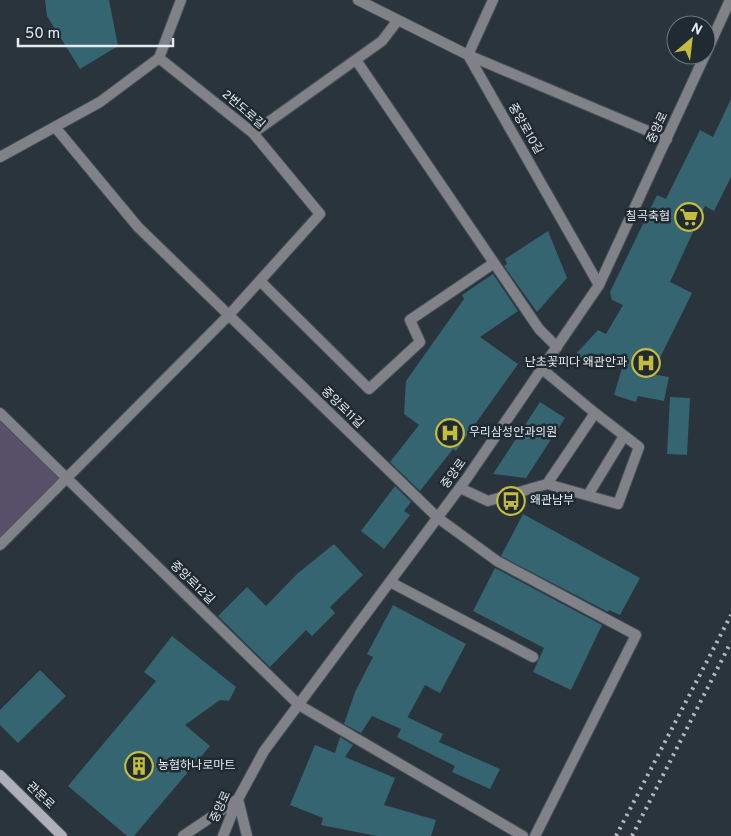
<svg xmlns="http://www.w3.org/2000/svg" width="731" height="836" font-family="Overpass,'Noto Sans KR',sans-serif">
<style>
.green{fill:#59506a}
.building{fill:#346571}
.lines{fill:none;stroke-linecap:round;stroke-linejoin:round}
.minor-casing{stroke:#485159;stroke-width:12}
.tertiary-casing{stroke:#485159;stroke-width:12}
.secondary-casing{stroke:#485159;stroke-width:12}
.minor{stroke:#818288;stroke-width:10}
.tertiary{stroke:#818288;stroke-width:10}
.secondary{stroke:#adb0b9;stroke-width:10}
.rail{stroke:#b1b8be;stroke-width:4;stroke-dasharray:2.5 5;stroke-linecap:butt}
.labels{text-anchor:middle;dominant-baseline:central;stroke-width:5;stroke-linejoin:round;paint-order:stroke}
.street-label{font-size:12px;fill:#e4eaef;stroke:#202a32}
.poi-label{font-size:12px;fill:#e4eaef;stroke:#202a32;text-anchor:start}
</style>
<rect width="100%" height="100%" fill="#2a343c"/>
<!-- green -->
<path class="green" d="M 0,413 L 66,479 L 0,545 Z"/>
<!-- building -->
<path class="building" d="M 45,0 L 109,0 L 118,46 L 80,69 L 47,16 Z
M 731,99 L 731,177 L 714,211 L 705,206 L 670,282 L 692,293 L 652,374 L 669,377 L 664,401 L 638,396 L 636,402 L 614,395 L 623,365 L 591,366 L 573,357 L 598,330 L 606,334 L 623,305 L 612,300 L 610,292 L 657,195 L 666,199 L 700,130 L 713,137 Z
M 548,231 L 567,278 L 537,312 L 504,266 L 507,264 L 505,259 Z
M 493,274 L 518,311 L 480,337 L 518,364 L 456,451 L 453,449 L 420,491 L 390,462 L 419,425 L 404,414 L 406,381 L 464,299 L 462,295 Z
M 670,397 L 690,398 L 687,455 L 667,454 Z
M 540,402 L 565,418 L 526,478 L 493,474 Z
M 395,486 L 411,502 L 404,511 L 410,515 L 384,549 L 361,531 Z
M 523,514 L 640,578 L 620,615 L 609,610 L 608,612 L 501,556 Z
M 334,544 L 363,575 L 330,607 L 335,613 L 312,636 L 306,630 L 270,667 L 218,616 L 247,587 L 266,606 L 297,574 Z
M 495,568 L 602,625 L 571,690 L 533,672 L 544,648 L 473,611 Z
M 393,605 L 466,644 L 440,693 L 425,685 L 401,729 L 372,716 L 361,733 L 344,724 L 355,692 L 373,657 L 367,654 Z
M 172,636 L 236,687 L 229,701 L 220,700 L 185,725 L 210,746 L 134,836 L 127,836 L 68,786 L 156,681 L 144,672 Z
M 40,670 L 66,696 L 18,743 L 0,725 L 0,710 Z
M 407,717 L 443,734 L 439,742 L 500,769 L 490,789 L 452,772 L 455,766 L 397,737 Z
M 340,737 L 353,745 L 345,757 L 395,778 L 384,805 L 436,820 L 431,836 L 377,836 L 321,825 L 323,818 L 290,805 L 315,745 L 335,753 Z"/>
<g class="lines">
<defs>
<path id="minor" d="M 358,0 L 468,55 L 667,139
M 468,55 L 599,285
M 468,55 L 493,0
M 356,60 L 539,329 L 557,347
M 55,127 L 138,227 L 438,518 L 497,561 L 636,635 L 535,836
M 253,133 L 382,41 L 398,20
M 260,281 L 369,389 L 420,342 L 410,320 L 494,263
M 0,413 L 299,705 L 523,836
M 547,484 L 618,504 L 639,447 L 595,413
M 460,488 L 488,501 L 547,484 L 595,413 L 542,369
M 588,495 L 624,436
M 0,545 L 228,316 L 320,214 L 253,133 L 159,58
M 390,582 L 533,657"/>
<path id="tertiary" d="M 706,53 L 730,0
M 0,157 L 100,102 L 159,58 L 181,0
M 183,836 L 238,799 L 247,836
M 223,836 L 238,799 L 264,751 L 467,478 L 599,285 L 705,55"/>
<path id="secondary" d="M 0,775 L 62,836"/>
</defs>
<!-- minor casing -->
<use href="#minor" class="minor-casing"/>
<!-- tertiary casing -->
<use href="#tertiary" class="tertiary-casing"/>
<!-- secondary casing -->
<use href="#secondary" class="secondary-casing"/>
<!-- minor -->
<use href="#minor" class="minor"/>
<!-- tertiary -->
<use href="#tertiary" class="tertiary"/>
<!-- secondary -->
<use href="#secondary" class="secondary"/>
<!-- rail -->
<path class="rail" d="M 616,836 L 731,615
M 632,836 L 731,642"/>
</g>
<!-- icons -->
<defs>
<symbol id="supermarket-ring" viewBox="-11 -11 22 22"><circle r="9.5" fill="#202a32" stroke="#c5bc3d" stroke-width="1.5"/><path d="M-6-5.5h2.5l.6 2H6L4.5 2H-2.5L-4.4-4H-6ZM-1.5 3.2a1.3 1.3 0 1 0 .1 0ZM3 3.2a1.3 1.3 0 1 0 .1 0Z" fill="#c5bc3d"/></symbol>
<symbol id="hospital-ring" viewBox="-11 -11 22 22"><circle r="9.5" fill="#202a32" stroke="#c5bc3d" stroke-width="1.5"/><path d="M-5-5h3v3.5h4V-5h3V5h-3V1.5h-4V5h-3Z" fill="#c5bc3d"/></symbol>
<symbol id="bus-ring" viewBox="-11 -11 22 22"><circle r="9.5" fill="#202a32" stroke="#c5bc3d" stroke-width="1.5"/><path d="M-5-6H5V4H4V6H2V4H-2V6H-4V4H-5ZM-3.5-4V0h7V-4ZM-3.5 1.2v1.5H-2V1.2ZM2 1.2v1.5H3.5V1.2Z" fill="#c5bc3d"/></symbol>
<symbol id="building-ring" viewBox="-11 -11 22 22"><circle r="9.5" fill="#202a32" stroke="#c5bc3d" stroke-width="1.5"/><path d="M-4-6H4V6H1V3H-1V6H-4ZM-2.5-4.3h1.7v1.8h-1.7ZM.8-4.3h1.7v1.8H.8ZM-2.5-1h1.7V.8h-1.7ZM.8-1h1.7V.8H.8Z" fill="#c5bc3d"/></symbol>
</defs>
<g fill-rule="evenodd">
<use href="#supermarket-ring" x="673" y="201" width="32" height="32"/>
<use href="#hospital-ring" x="630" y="347" width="32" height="32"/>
<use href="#hospital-ring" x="434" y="417" width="32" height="32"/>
<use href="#bus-ring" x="495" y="485" width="32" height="32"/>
<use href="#building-ring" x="123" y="750" width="32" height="32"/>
</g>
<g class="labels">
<!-- street labels -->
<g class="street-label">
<text transform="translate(243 110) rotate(41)">2번도로길</text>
<text transform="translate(658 128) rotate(-65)">중앙로</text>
<text transform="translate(525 129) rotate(60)">중앙로10길</text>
<text transform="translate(342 408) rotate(44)">중앙로11길</text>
<text transform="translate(454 474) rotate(-54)">중앙로</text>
<text transform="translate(192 583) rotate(44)">중앙로12길</text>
<text transform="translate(40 796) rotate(44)">관문로</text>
<text transform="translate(221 807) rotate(-66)">중앙로</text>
</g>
<!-- poi labels -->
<g class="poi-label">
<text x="670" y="217" text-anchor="end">칠곡축협</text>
<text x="627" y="363" text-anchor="end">난초꽃피다 왜관안과</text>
<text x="469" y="433">우리삼성안과의원</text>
<text x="530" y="501">왜관남부</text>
<text x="158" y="766">농협하나로마트</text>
</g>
</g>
<!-- north arrow -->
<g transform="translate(691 40) rotate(28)"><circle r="24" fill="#202a32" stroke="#6e777e"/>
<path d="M0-4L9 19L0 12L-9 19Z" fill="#c5bc3d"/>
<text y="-8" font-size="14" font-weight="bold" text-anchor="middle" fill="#e4eaef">N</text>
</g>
<!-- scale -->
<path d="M18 38v8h155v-8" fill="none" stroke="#e4eaef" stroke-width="2.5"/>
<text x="25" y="38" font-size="15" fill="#e4eaef" stroke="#202a32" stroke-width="4" paint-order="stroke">50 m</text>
</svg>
